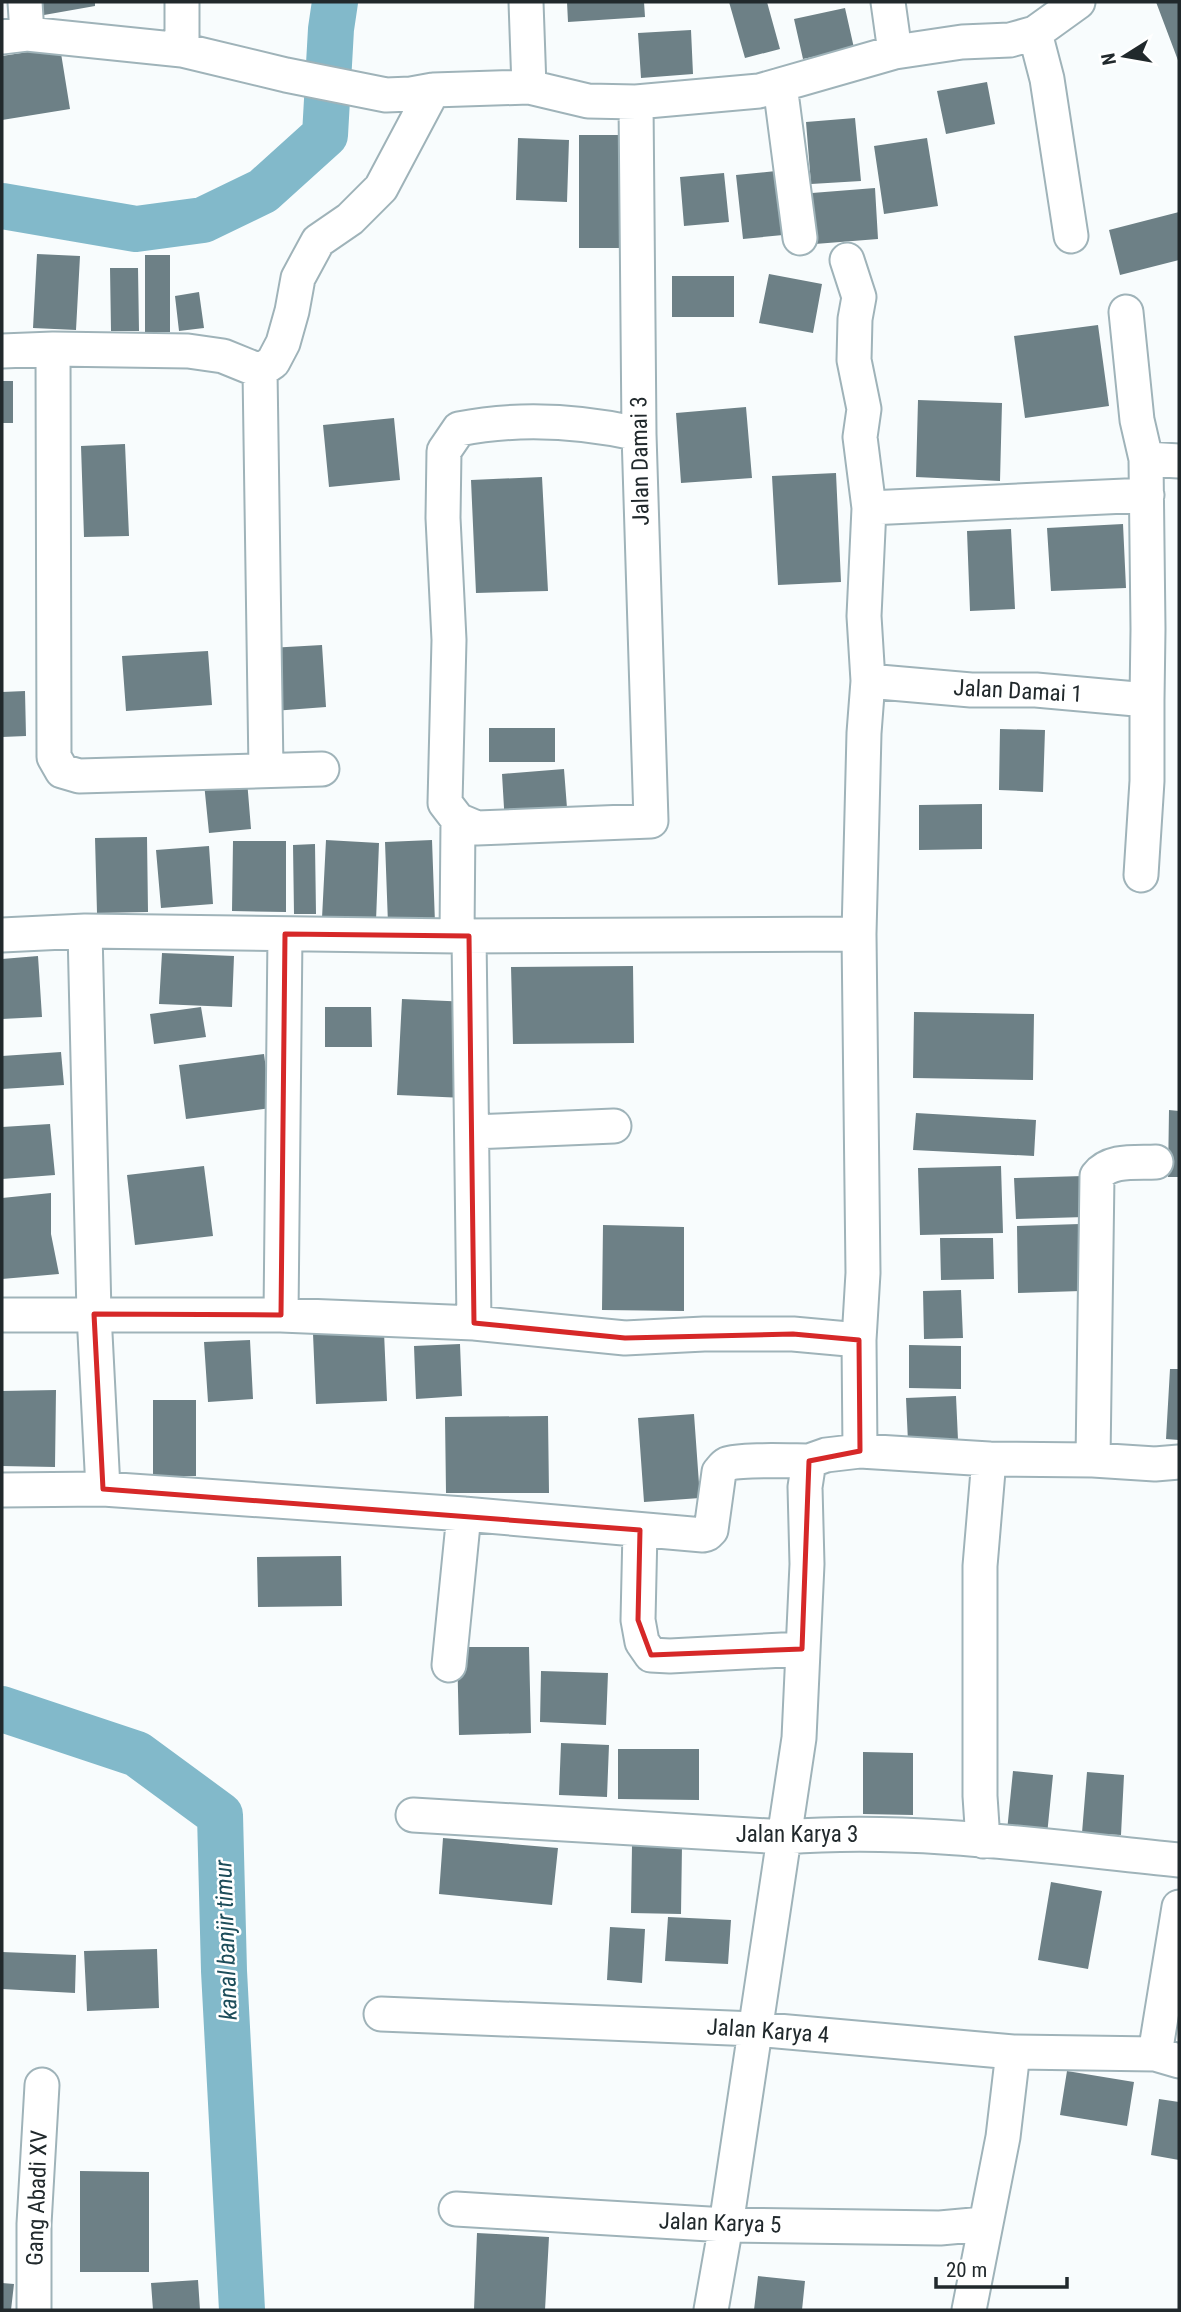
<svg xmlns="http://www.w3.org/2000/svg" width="1181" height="2312" font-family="'Roboto Condensed',sans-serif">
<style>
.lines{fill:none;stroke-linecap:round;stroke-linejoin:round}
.canal{stroke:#82b9ca;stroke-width:46}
.building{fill:#6d8086}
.minor-casing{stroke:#9fb3b9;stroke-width:37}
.minor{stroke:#fff;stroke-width:33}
.marked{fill:none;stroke:#d62828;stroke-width:5;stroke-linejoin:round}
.labels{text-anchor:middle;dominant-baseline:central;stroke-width:5;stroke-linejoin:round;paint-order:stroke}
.street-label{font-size:23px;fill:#21292c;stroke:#fff}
.water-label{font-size:24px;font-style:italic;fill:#1d4d5a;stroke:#fff}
</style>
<rect width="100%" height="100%" fill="#f8fcfd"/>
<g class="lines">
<!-- canal -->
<path class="canal" d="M 2,206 L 136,229 L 203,220 L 263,191 L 325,135 L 331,29 L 335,2
M 2,1709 L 137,1754 L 220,1815 L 224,1971 L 242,2310"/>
</g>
<!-- building -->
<path class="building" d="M 42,2 L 95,2 L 95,6 L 44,15 Z
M 567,2 L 644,2 L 645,17 L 568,22 Z
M 729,2 L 767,2 L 780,49 L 745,58 Z
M 1156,2 L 1179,2 L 1179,63 Z
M 845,8 L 854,48 L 803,59 L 794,19 Z
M 691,30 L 693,74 L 641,78 L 638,33 Z
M 60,47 L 70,109 L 2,120 L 2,56 Z
M 987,82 L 995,124 L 946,134 L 937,91 Z
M 855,118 L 861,181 L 811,184 L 806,122 Z
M 579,135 L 632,135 L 632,248 L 579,248 Z
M 518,138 L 569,140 L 567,202 L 516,200 Z
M 927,138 L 938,206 L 884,214 L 874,146 Z
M 776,171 L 783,235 L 743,239 L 736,175 Z
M 724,173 L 729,222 L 684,226 L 680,177 Z
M 875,188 L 878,239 L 815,244 L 812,193 Z
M 1179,212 L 1179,260 L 1120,275 L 1109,230 Z
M 37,254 L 80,256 L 76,330 L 33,328 Z
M 145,255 L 170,255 L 170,332 L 145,332 Z
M 110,268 L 138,268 L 139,331 L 111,331 Z
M 769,274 L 822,284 L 813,333 L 759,323 Z
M 672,276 L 734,276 L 734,317 L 672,317 Z
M 199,292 L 204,328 L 179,331 L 175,296 Z
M 1098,325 L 1109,406 L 1025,418 L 1014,336 Z
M 2,381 L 13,381 L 13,423 L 2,423 Z
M 918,400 L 1002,403 L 1000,481 L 916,477 Z
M 746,407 L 752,478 L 681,483 L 676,413 Z
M 394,418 L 400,480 L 329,487 L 323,425 Z
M 125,444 L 129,536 L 84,537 L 81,446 Z
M 836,473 L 841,582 L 778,585 L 772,476 Z
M 542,477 L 548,591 L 476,593 L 471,480 Z
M 1123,524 L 1126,588 L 1051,591 L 1047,528 Z
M 1011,529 L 1015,609 L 970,611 L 967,531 Z
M 322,645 L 326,707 L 273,711 L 269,648 Z
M 208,651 L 212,705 L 126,711 L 122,656 Z
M 25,691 L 26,736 L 2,737 L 2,692 Z
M 489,728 L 555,728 L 555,762 L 489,762 Z
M 1000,729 L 1045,730 L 1043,792 L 999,790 Z
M 564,769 L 568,821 L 505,825 L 502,774 Z
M 247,780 L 251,829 L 209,833 L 204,783 Z
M 982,804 L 982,849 L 919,850 L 919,805 Z
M 147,837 L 148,912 L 97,913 L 95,838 Z
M 326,840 L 379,843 L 376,921 L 322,918 Z
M 432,840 L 435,923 L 388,924 L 385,842 Z
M 233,841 L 286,841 L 286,912 L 232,911 Z
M 315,844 L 316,914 L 294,914 L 293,845 Z
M 209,846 L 213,904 L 161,908 L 156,850 Z
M 162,953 L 234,956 L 232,1007 L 159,1004 Z
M 38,956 L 42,1017 L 2,1019 L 2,959 Z
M 633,966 L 634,1043 L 513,1044 L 511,967 Z
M 402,999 L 470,1002 L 465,1098 L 397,1095 Z
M 201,1007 L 206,1037 L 154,1044 L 150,1014 Z
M 325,1007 L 371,1007 L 372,1047 L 325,1047 Z
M 914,1012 L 1034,1014 L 1033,1080 L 913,1078 Z
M 61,1052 L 64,1085 L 2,1089 L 2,1056 Z
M 264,1054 L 271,1108 L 186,1119 L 179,1065 Z
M 1169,1110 L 1179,1111 L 1179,1177 L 1168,1177 Z
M 916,1113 L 1036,1120 L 1034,1156 L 913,1150 Z
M 50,1124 L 55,1175 L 2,1179 L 2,1127 Z
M 204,1166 L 213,1236 L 135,1245 L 127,1175 Z
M 1001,1166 L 1003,1233 L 920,1235 L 918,1168 Z
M 1083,1176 L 1085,1217 L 1016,1219 L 1014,1178 Z
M 51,1193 L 51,1234 L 59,1274 L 2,1279 L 2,1198 Z
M 1080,1224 L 1081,1291 L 1018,1293 L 1017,1226 Z
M 603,1225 L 684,1227 L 684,1311 L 602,1310 Z
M 940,1238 L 993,1238 L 994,1279 L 941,1280 Z
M 961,1290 L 963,1338 L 924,1339 L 923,1291 Z
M 384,1332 L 387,1401 L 316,1404 L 313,1334 Z
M 250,1340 L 253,1399 L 208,1402 L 204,1342 Z
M 460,1344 L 462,1396 L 416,1399 L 414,1346 Z
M 909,1345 L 961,1346 L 961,1389 L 909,1388 Z
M 1170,1369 L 1179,1369 L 1179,1440 L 1166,1439 Z
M 56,1390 L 55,1467 L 2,1466 L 2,1391 Z
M 956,1396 L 958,1440 L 908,1442 L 906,1398 Z
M 153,1400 L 196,1400 L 196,1476 L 153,1476 Z
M 694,1414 L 700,1498 L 644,1502 L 638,1418 Z
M 548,1416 L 549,1493 L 446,1493 L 445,1417 Z
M 341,1556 L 342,1606 L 258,1607 L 257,1557 Z
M 457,1647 L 529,1647 L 531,1733 L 459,1735 Z
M 541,1671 L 608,1673 L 606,1725 L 540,1722 Z
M 561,1743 L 609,1745 L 607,1797 L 559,1795 Z
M 618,1749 L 699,1749 L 699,1800 L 618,1799 Z
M 863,1752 L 913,1753 L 913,1815 L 863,1814 Z
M 1013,1771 L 1053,1775 L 1047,1835 L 1007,1831 Z
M 1087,1772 L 1124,1775 L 1121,1835 L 1082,1833 Z
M 443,1838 L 558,1848 L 552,1905 L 439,1894 Z
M 632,1845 L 682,1845 L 681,1914 L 631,1913 Z
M 1051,1882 L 1102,1891 L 1088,1969 L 1038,1960 Z
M 668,1917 L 731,1920 L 728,1964 L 665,1961 Z
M 610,1927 L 645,1929 L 642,1983 L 607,1980 Z
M 157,1949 L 159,2008 L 87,2011 L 84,1951 Z
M 2,1952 L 76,1955 L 75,1993 L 2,1989 Z
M 1067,2071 L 1134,2082 L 1127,2126 L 1060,2115 Z
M 1159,2099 L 1179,2102 L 1179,2160 L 1151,2155 Z
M 80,2171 L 149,2172 L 149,2272 L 80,2272 Z
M 477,2233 L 549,2237 L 545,2310 L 474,2310 Z
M 758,2276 L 805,2281 L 802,2310 L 754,2310 Z
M 198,2280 L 200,2310 L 153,2310 L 151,2283 Z
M 2,2283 L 14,2284 L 11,2310 L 2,2310 Z"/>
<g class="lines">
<defs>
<path id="minor" d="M 25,2 L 27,34
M 182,2 L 182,50
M 526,2 L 529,87
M 888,2 L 895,52
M 1035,33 L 1047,79 L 1071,236
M 2,37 L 27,34 L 182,50 L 286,75 L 386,95 L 411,94 L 433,90
M 780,85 L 800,238
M 636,102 L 639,434 L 651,821 L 477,828 L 458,820 L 445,803 L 449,640 L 443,518 L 444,451 L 459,429 C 519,417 580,421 639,434
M 847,260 L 859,297 L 855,319 L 854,360 L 864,409 L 860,437 L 869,508
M 1126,312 L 1137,420 L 1146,459
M 53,349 L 54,757 L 62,771 L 79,776 L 322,769
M 2,351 L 53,349 L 188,351 L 223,356 L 260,371 L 273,362 L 283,343 L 292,311 L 298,278 L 318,241 L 350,219 L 381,188 L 433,90 L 529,87 L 588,101 L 636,102 L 759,91 L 895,52 L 962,42 L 1010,40 L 1035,33 L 1078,2
M 260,371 L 266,770
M 868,681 L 864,616 L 869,508 L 1147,495
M 1141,875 L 1147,781 L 1147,700
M 85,931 L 94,1314 L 103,1489
M 859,934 L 864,733 L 868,681 L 971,690 L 1036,690 L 1147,700 L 1148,629 L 1146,459 L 1179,461
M 2,935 L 85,931 L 457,936 L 859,934 L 863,1273 L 859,1340 L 860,1451 L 989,1459 L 1093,1460 L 1155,1464 L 1179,1462
M 457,936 L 458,820
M 469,936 L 474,1323
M 472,1132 L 614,1126
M 2,1315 L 281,1315 L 474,1323 L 625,1338 L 704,1334 L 793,1334 L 859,1340
M 281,1315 L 285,934
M 1093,1460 L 1097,1176 C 1110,1159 1136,1163 1156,1162
M 2,1490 L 103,1489 L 464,1514 L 703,1535 L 707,1534 L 711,1530 L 719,1472 C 722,1469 723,1466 727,1464 C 740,1459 792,1461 809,1461
M 640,1530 L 638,1620 L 642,1642 L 651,1655 L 670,1656 L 802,1649
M 449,1665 L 464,1514
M 413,1815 L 785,1837 C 917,1827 1049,1847 1179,1860
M 983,1841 L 980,1796 L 980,1566 L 989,1459
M 381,2014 L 755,2029 L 1013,2052 L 1155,2054 L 1179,2061
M 1155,2054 L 1179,1907
M 456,2209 L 726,2225 L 940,2228 L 984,2224
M 34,2310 L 34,2224 L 42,2085
M 711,2310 L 726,2225 L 799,1738 L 807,1564 L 805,1487 L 809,1461 L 826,1455 L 860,1451
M 969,2310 L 1003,2137 L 1013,2052"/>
</defs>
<!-- minor casing -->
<use href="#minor" class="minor-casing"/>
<!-- minor -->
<use href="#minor" class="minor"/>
</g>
<!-- marked area -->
<path class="marked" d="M 285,934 L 469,936 L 474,1323 L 625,1338 L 793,1334 L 859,1340 L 860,1451 L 809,1461 L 802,1649 L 651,1655 L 638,1620 L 640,1530 L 103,1489 L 94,1314 L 281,1315 Z"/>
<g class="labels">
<!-- street labels -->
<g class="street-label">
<text transform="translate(640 461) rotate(-91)">Jalan Damai 3</text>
<text transform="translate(1018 691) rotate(3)">Jalan Damai 1</text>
<text x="797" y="1834">Jalan Karya 3</text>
<text transform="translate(768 2031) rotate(4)">Jalan Karya 4</text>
<text transform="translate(37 2198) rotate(-88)">Gang Abadi XV</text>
<text transform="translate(720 2223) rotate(2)">Jalan Karya 5</text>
</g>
<!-- water labels -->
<g class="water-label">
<text transform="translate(226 1940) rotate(-92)">kanal banjir timur</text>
</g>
</g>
<!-- border -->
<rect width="1181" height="2312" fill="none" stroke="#21292c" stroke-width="7"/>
<!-- north arrow -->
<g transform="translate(1125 56) rotate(259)" stroke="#ffffff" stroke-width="5" paint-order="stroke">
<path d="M0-5L12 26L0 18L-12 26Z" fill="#21292c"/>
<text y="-10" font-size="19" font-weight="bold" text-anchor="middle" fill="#21292c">N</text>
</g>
<!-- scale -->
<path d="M936 2277v10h131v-10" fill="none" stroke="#21292c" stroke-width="3.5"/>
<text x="946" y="2277" font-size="21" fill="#21292c" stroke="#ffffff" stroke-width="5" paint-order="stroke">20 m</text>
</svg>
